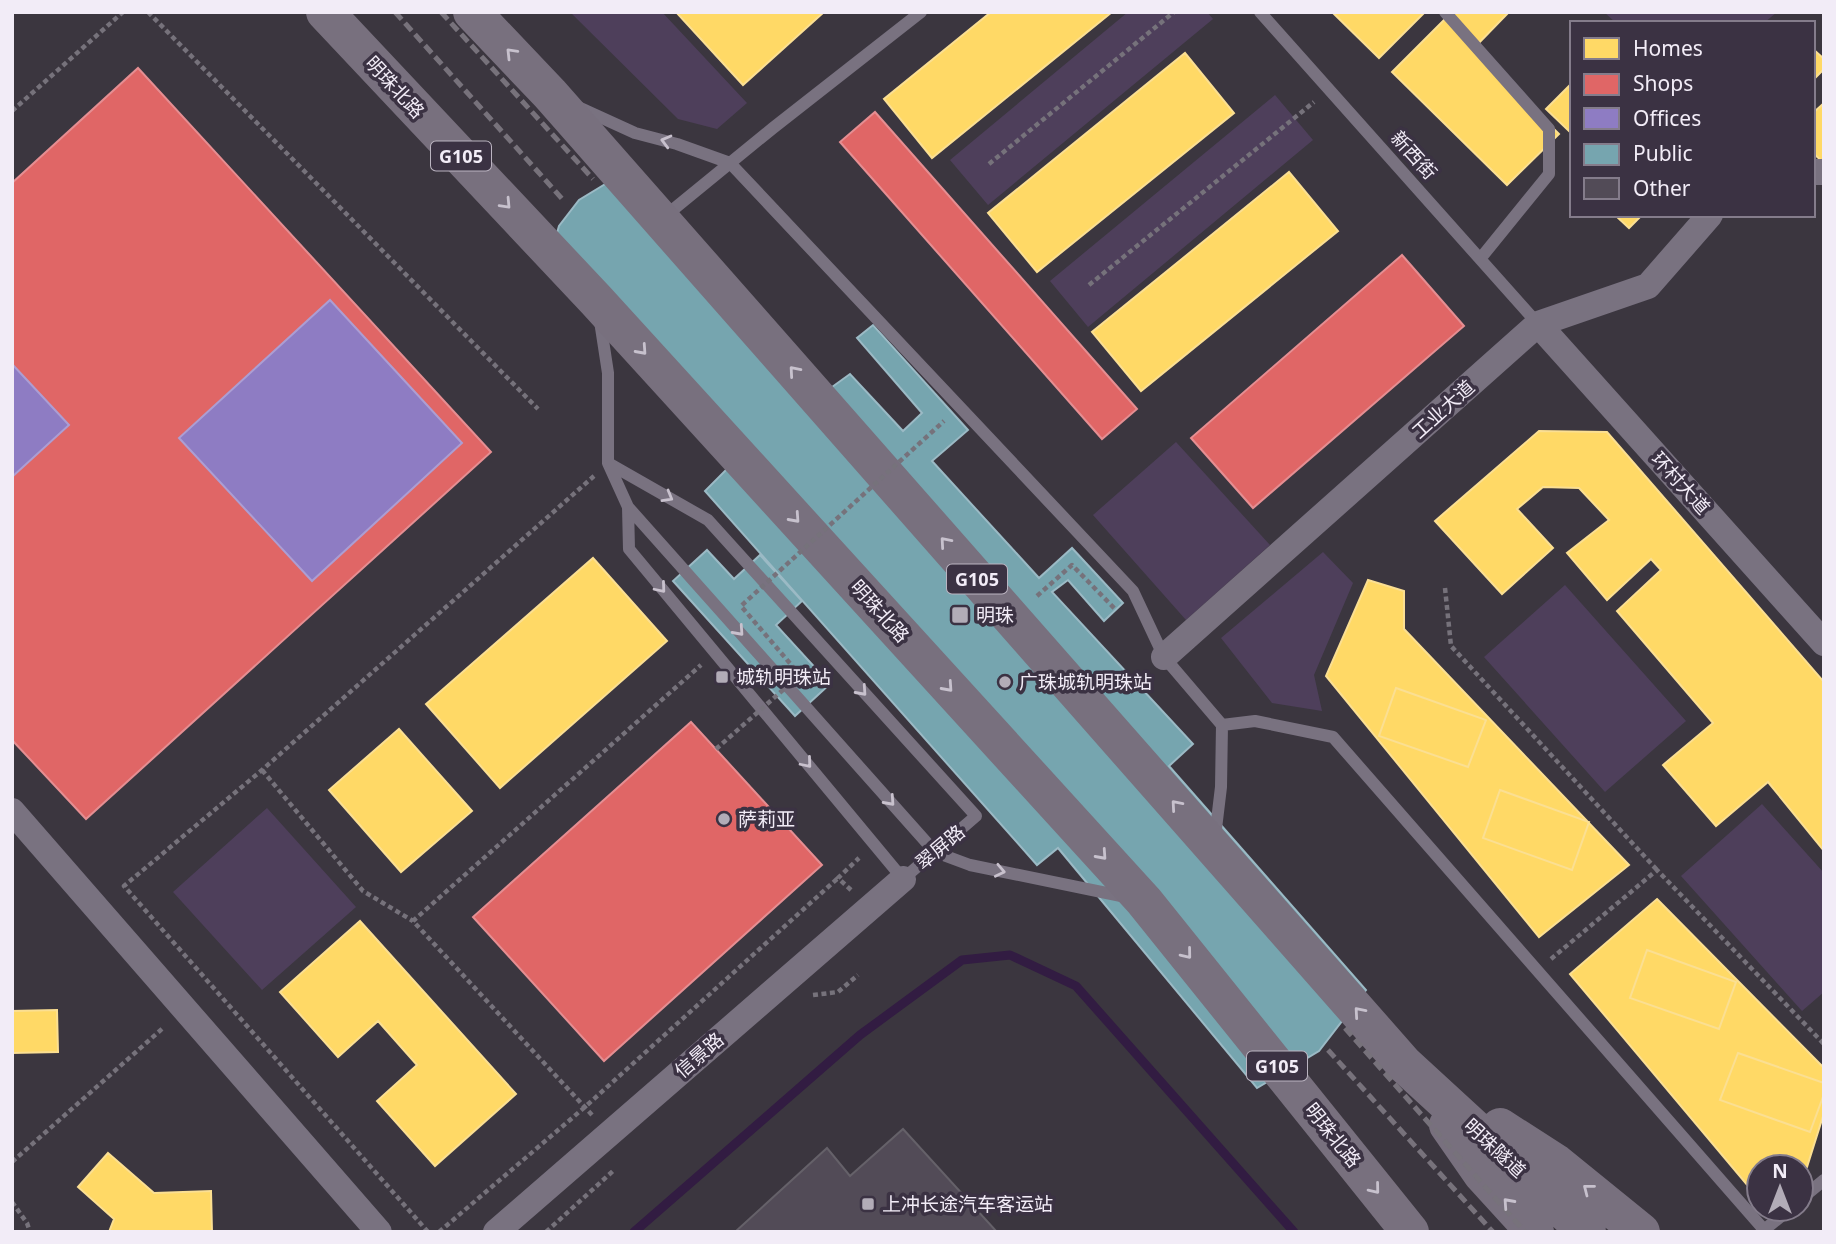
<svg xmlns="http://www.w3.org/2000/svg" width="1836" height="1244" font-family="'Noto Sans','Noto Sans SC',sans-serif">
<style>
.green{fill:#4e3f5b}
.homes{fill:#ffd966;stroke:#fbdf92;stroke-width:2}
.shops{fill:#e06666;stroke:#e58e92;stroke-width:2}
.offices{fill:#8e7cc3;stroke:#ac9ed3;stroke-width:2}
.public{fill:#76a5af;stroke:#9bbac5;stroke-width:2}
.lines{fill:none;stroke-linecap:round;stroke-linejoin:round}
.stream{stroke:#321c42;stroke-width:9}
.building{fill:#524b57;stroke:#656169;stroke-width:2}
.path{stroke:#76727b;stroke-width:4.5;stroke-dasharray:5 3.5;stroke-linecap:butt}
.service{stroke:#797280;stroke-width:12}
.minor{stroke:#797280;stroke-width:26}
.trunk{stroke:#78707e;stroke-width:38}
.rail{stroke:#77727b;stroke-width:5;stroke-dasharray:10 5;stroke-linecap:butt}
.path-bridge{stroke:#76727b;stroke-width:4.5;stroke-dasharray:5 3.5;stroke-linecap:butt}
.oneway{stroke:#c7c1cd}
.oneway2{stroke:#c8c1cd}
.poi-dot{fill:#b2acb7;stroke:#3b3243;stroke-width:2.5}
.labels{text-anchor:middle;dominant-baseline:central;stroke-width:7;stroke-linejoin:round;paint-order:stroke}
.shield{fill:#3b3243;stroke:#bbb4c1;stroke-width:2}
.shield-label{font-size:18px;font-weight:bold;fill:#f2ecf7}
.street-label{font-size:19px;fill:#f2ecf7;stroke:#3b3243}
.poi-label{font-size:19px;fill:#f2ecf7;stroke:#3b3243;text-anchor:start}
</style>
<rect width="100%" height="100%" fill="#3b363f"/>
<!-- green -->
<path class="green" d="M 570,12 L 662,12 L 747,103 L 717,129 L 678,119 Z
M 1128,12 L 1207,12 L 1213,19 L 988,205 L 950,160 Z
M 1604,12 L 1777,12 L 1764,23 L 1616,23 Z
M 1275,95 L 1313,140 L 1088,327 L 1050,281 Z
M 1176,442 L 1270,545 L 1186,620 L 1093,515 Z
M 1323,552 L 1353,583 L 1314,675 L 1322,711 L 1272,703 L 1221,638 Z
M 1565,585 L 1686,721 L 1605,792 L 1484,657 Z
M 1762,804 L 1824,873 L 1824,992 L 1802,1011 L 1681,876 Z
M 267,808 L 356,907 L 262,990 L 173,892 Z"/>
<!-- homes -->
<path class="homes" d="M 676,12 L 824,12 L 743,85 Z
M 991,12 L 1112,12 L 932,158 L 884,99 Z
M 1332,12 L 1425,12 L 1379,58 Z
M 1452,12 L 1509,12 L 1473,49 L 1559,134 L 1507,185 L 1392,72 Z
M 1813,49 L 1824,59 L 1824,69 L 1813,80 Z
M 1185,53 L 1234,113 L 1037,272 L 988,213 Z
M 1572,83 L 1572,134 L 1546,109 Z
M 1824,103 L 1824,163 L 1813,153 L 1813,113 Z
M 1289,172 L 1338,231 L 1141,391 L 1092,332 Z
M 1615,215 L 1642,215 L 1629,228 Z
M 1539,431 L 1607,432 L 1824,682 L 1824,851 L 1768,782 L 1716,826 L 1663,765 L 1713,723 L 1617,611 L 1661,570 L 1651,559 L 1607,600 L 1567,553 L 1609,520 L 1579,488 L 1543,487 L 1517,509 L 1553,548 L 1502,594 L 1435,521 Z
M 593,558 L 667,641 L 500,788 L 426,704 Z
M 1368,580 L 1404,591 L 1404,629 L 1629,865 L 1539,937 L 1326,676 Z
M 1396,688 L 1486,720 L 1468,767 L 1379,736 Z
M 399,729 L 472,811 L 401,872 L 329,790 Z
M 1500,790 L 1589,822 L 1572,870 L 1483,838 Z
M 1657,899 L 1824,1068 L 1824,1113 L 1807,1167 L 1801,1175 L 1801,1167 L 1759,1167 L 1759,1199 L 1570,974 Z
M 360,921 L 516,1094 L 435,1166 L 377,1101 L 417,1065 L 378,1021 L 338,1057 L 280,992 Z
M 1647,950 L 1736,982 L 1719,1029 L 1630,998 Z
M 57,1010 L 58,1052 L 12,1053 L 12,1011 Z
M 1738,1053 L 1824,1083 L 1824,1094 L 1810,1132 L 1720,1100 Z
M 108,1153 L 154,1193 L 211,1191 L 212,1232 L 109,1232 L 114,1219 L 78,1187 Z"/>
<!-- shops -->
<path class="shops" d="M 138,68 L 491,452 L 86,819 L 12,740 L 12,183 Z
M 875,112 L 1137,409 L 1102,439 L 840,142 Z
M 1402,255 L 1464,326 L 1253,508 L 1191,438 Z
M 691,722 L 822,865 L 604,1061 L 473,917 Z"/>
<!-- offices -->
<path class="offices" d="M 330,300 L 462,443 L 312,581 L 179,438 Z
M 12,364 L 69,425 L 12,477 Z"/>
<!-- public -->
<path class="public" d="M 607,183 L 821,395 L 850,374 L 903,431 L 922,413 L 857,338 L 873,325 L 968,430 L 932,461 L 1039,578 L 1072,548 L 1123,603 L 1104,621 L 1068,580 L 1052,592 L 1193,744 L 1169,766 L 1366,990 L 1319,1051 L 1257,1088 L 1058,848 L 1037,865 L 705,491 L 727,469 L 548,264 L 559,226 L 579,200 Z
M 707,550 L 734,579 L 760,555 L 802,601 L 776,625 L 830,684 L 795,716 L 673,581 Z"/>
<g class="lines">
<!-- stream -->
<path class="stream" d="M 634,1232 L 860,1035 L 962,960 L 1010,955 L 1076,986 L 1294,1232"/>
</g>
<!-- building -->
<path class="building" d="M 903,1129 L 997,1232 L 735,1232 L 827,1148 L 850,1176 Z"/>
<g class="lines">
<!-- path -->
<path class="path" d="M 148,12 L 538,409
M 12,111 L 123,12
M 989,164 L 1174,12
M 1089,285 L 1314,102
M 1445,588 L 1451,646 L 1657,870
M 1037,596 L 1072,565 L 1116,610
M 262,770 L 363,891 L 413,921
M 851,890 L 838,878 L 859,858
M 1551,959 L 1657,870 L 1824,1044
M 813,995 L 838,992 L 858,975
M 592,1115 L 413,921 L 701,665
M 12,1162 L 163,1028
M 12,1202 L 27,1223 L 30,1232
M 428,1232 L 124,886 L 262,770 L 594,476
M 439,1232 L 585,1107 L 838,878
M 546,1232 L 613,1171"/>
<!-- service -->
<path class="service" d="M 1260,12 L 1538,324
M 1445,12 L 1549,129 L 1549,174 L 1480,259
M 578,107 L 635,133 L 677,144 L 730,163 L 1133,591 L 1164,657 L 1222,725 L 1221,787 L 1215,837
M 664,217 L 773,128 L 921,12
M 600,321 L 608,373 L 608,463 L 628,507 L 935,852 L 970,865 L 1126,897
M 608,463 L 708,520 L 976,816 L 903,879 L 629,549 L 628,507
M 1222,725 L 1255,721 L 1333,737 L 1766,1232
M 1801,1199 L 1824,1180
M 1764,1230 L 1790,1209"/>
<!-- minor -->
<path class="minor" d="M 1813,172 L 1824,172
M 1538,324 L 1824,643
M 1164,657 L 1538,324 L 1648,286 L 1710,215
M 12,811 L 379,1232
M 496,1232 L 903,879"/>
<!-- trunk -->
<path class="trunk" d="M 325,12 L 596,300 L 1144,901 L 1410,1232
M 472,12 L 550,94 L 1404,1064 L 1587,1232
M 1448,1125 L 1482,1174 L 1535,1232
M 1500,1127 L 1556,1163 L 1641,1232"/>
<!-- rail -->
<path class="rail" d="M 395,12 L 565,202
M 441,12 L 593,179
M 1345,1028 L 1525,1232
M 1328,1050 L 1493,1232"/>
<!-- path-bridge -->
<path class="path-bridge" d="M 716,749 L 800,675 L 741,606 L 944,421"/>
</g>
<!-- one-way arrows -->
<defs><path id="oneway-chevron" d="M-2-3.5L2.5 0L-2 3.5" fill="none" stroke-width="1.6" stroke-linecap="round" stroke-linejoin="round" transform="scale(1.75)"/></defs>
<g class="oneway">
<use href="#oneway-chevron" transform="translate(511 53) rotate(-134)"/>
<use href="#oneway-chevron" transform="translate(506 204) rotate(47)"/>
<use href="#oneway-chevron" transform="translate(642 350) rotate(48)"/>
<use href="#oneway-chevron" transform="translate(794 371) rotate(-131)"/>
<use href="#oneway-chevron" transform="translate(795 518) rotate(48)"/>
<use href="#oneway-chevron" transform="translate(945 542) rotate(-131)"/>
<use href="#oneway-chevron" transform="translate(948 687) rotate(48)"/>
<use href="#oneway-chevron" transform="translate(1176 805) rotate(-131)"/>
<use href="#oneway-chevron" transform="translate(1102 855) rotate(48)"/>
<use href="#oneway-chevron" transform="translate(1187 954) rotate(51)"/>
<use href="#oneway-chevron" transform="translate(1359 1012) rotate(-131)"/>
<use href="#oneway-chevron" transform="translate(1375 1189) rotate(51)"/>
<use href="#oneway-chevron" transform="translate(1588 1189) rotate(-142)"/>
<use href="#oneway-chevron" transform="translate(1508 1203) rotate(-132)"/>
</g>
<g class="oneway2">
<use href="#oneway-chevron" transform="translate(666 141) rotate(-165)"/>
<use href="#oneway-chevron" transform="translate(668 497) rotate(30)"/>
<use href="#oneway-chevron" transform="translate(661 588) rotate(50)"/>
<use href="#oneway-chevron" transform="translate(739 631) rotate(48)"/>
<use href="#oneway-chevron" transform="translate(862 691) rotate(48)"/>
<use href="#oneway-chevron" transform="translate(807 763) rotate(50)"/>
<use href="#oneway-chevron" transform="translate(890 801) rotate(48)"/>
<use href="#oneway-chevron" transform="translate(1000 871) rotate(12)"/>
</g>
<!-- markers -->
<g class="poi-dot">
<rect x="951" y="606" width="18" height="18" rx="3.5"/>
<rect x="715" y="670" width="14" height="14" rx="3.5"/>
<circle cx="1005" cy="682" r="7"/>
<circle cx="724" cy="819" r="7"/>
<rect x="861" y="1197" width="14" height="14" rx="3.5"/>
</g>
<g class="labels">
<!-- shield labels -->
<g class="shield">
<rect x="431" y="141.5" width="60" height="29" rx="5"/>
<rect x="947" y="564.5" width="60" height="29" rx="5"/>
<rect x="1247" y="1051.5" width="60" height="29" rx="5"/>
</g>
<g class="shield-label">
<text x="461" y="156">G105</text>
<text x="977" y="579">G105</text>
<text x="1277" y="1066">G105</text>
</g>
<!-- street labels -->
<g class="street-label">
<text transform="translate(395 87) rotate(47)">明珠北路</text>
<text transform="translate(1414 155) rotate(48)">新西街</text>
<text transform="translate(1443 409) rotate(-42)">工业大道</text>
<text transform="translate(1681 483) rotate(48)">环村大道</text>
<text transform="translate(880 611) rotate(48)">明珠北路</text>
<text transform="translate(940 847) rotate(-40)">翠屏路</text>
<text transform="translate(699 1055) rotate(-41)">信景路</text>
<text transform="translate(1333 1135) rotate(51)">明珠北路</text>
<text transform="translate(1495 1148) rotate(43)">明珠隧道</text>
</g>
<!-- poi labels -->
<g class="poi-label">
<text x="976" y="615">明珠</text>
<text x="736" y="677">城轨明珠站</text>
<text x="1019" y="682">广珠城轨明珠站</text>
<text x="738" y="819">萨莉亚</text>
<text x="882" y="1204">上冲长途汽车客运站</text>
</g>
</g>
<!-- border -->
<rect width="1836" height="1244" fill="none" stroke="#f2ecf7" stroke-width="28"/>
<!-- legend -->
<rect x="1570" y="21" width="245" height="196" fill="#3b3243" stroke="#847c8b" stroke-width="2"/>
<rect x="1584" y="38" width="35" height="21" fill="#ffd966" stroke="#847c8b" stroke-width="2"/>
<text x="1633" y="56" font-size="21" fill="#f2ecf7">Homes</text>
<rect x="1584" y="74" width="35" height="21" fill="#e06666" stroke="#847c8b" stroke-width="2"/>
<text x="1633" y="91" font-size="21" fill="#f2ecf7">Shops</text>
<rect x="1584" y="108" width="35" height="21" fill="#8e7cc3" stroke="#847c8b" stroke-width="2"/>
<text x="1633" y="126" font-size="21" fill="#f2ecf7">Offices</text>
<rect x="1584" y="144" width="35" height="21" fill="#76a5af" stroke="#847c8b" stroke-width="2"/>
<text x="1633" y="161" font-size="21" fill="#f2ecf7">Public</text>
<rect x="1584" y="178" width="35" height="21" fill="#524b57" stroke="#847c8b" stroke-width="2"/>
<text x="1633" y="196" font-size="21" fill="#f2ecf7">Other</text>
<!-- north arrow -->
<g transform="translate(1780 1188)"><circle r="33" fill="#3b3243" stroke="#847c8b" stroke-width="2"/>
<path d="M0-5L12 26L0 18L-12 26Z" fill="#b2acb7"/>
<text y="-10" font-size="19" font-weight="bold" text-anchor="middle" fill="#f2ecf7">N</text>
</g>
</svg>
